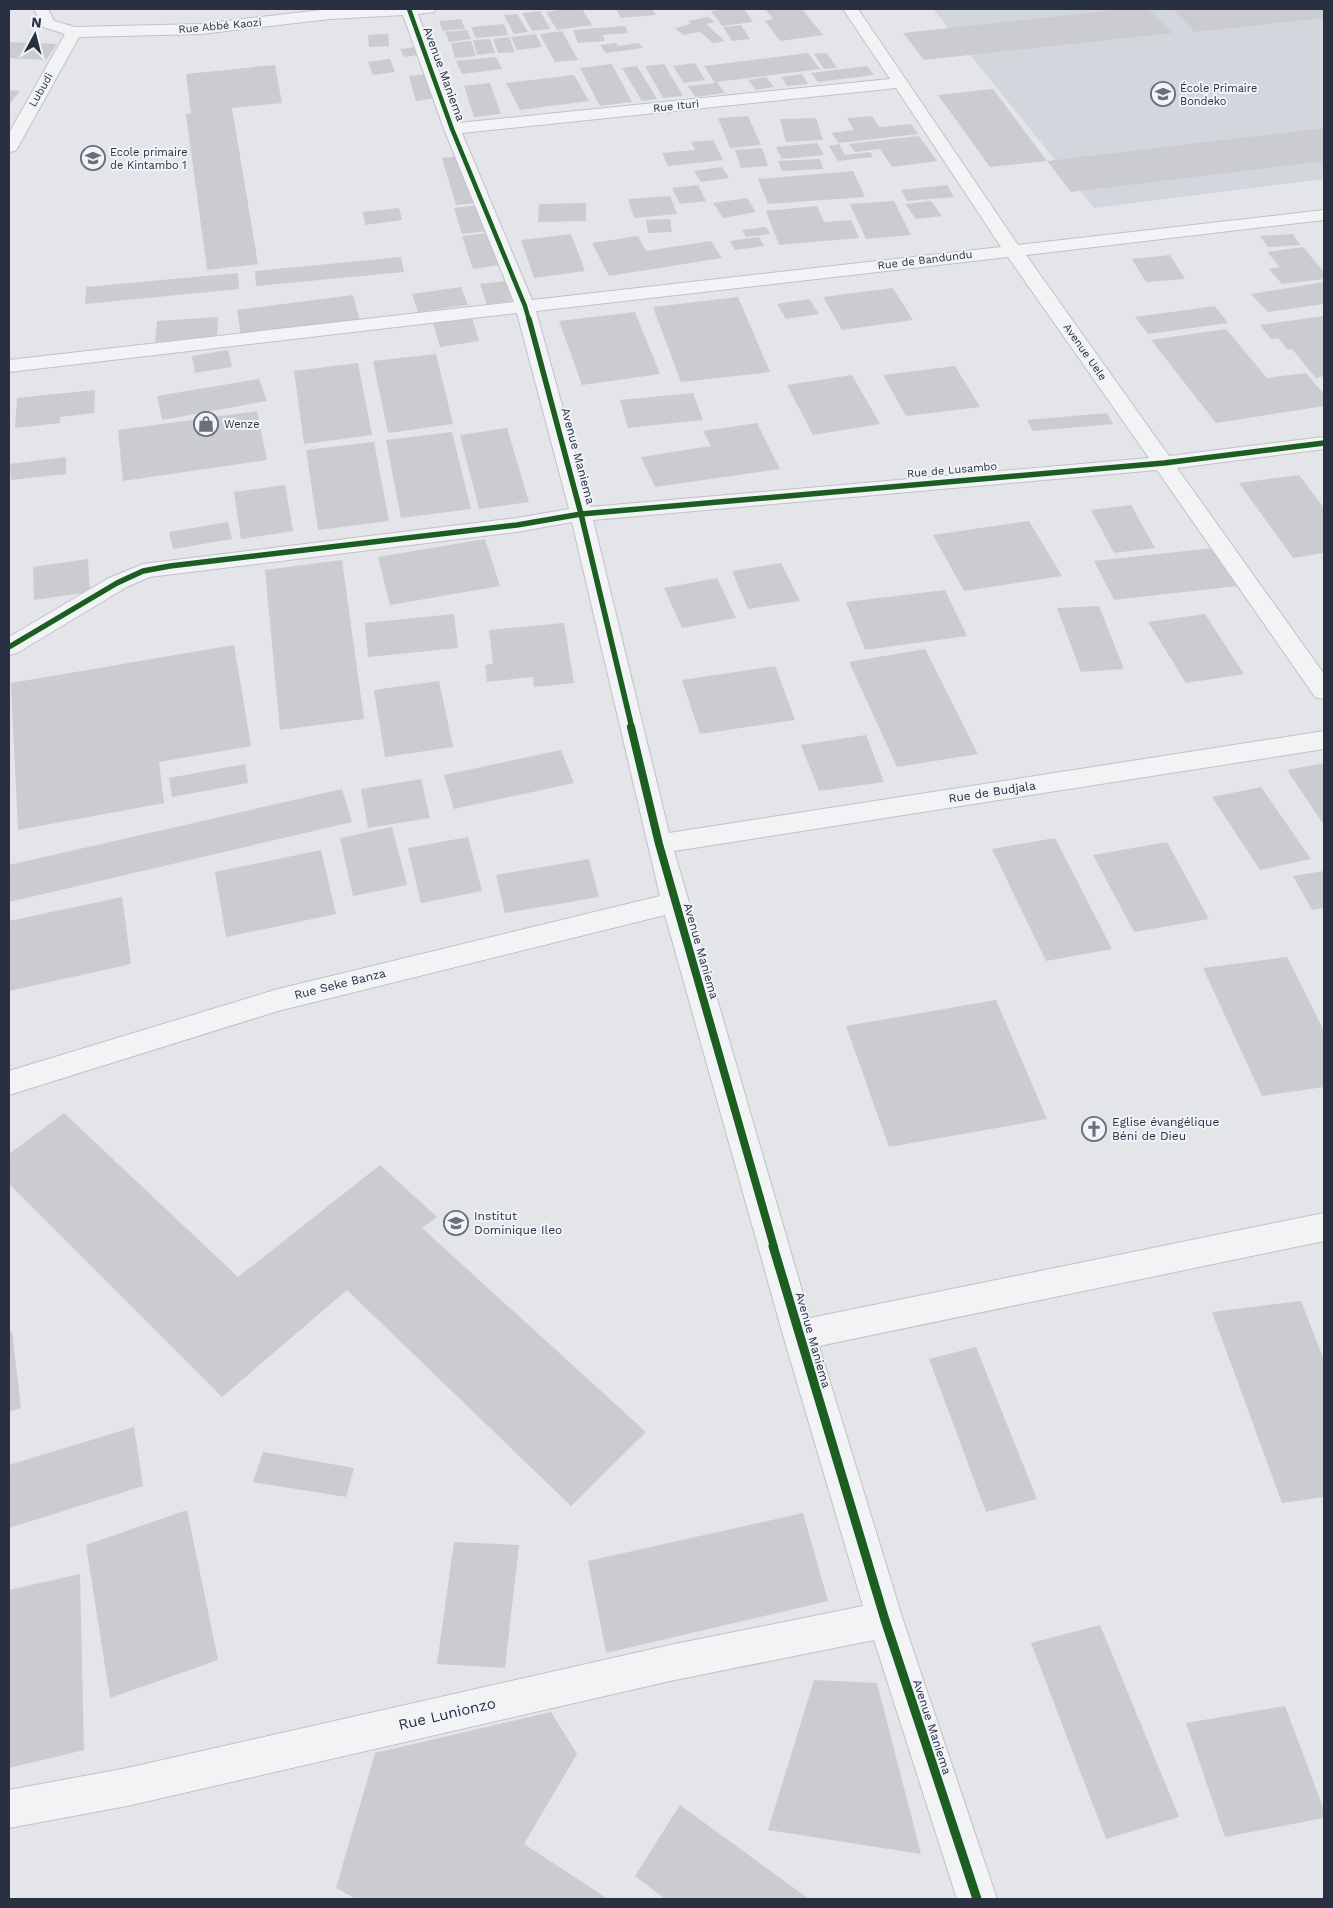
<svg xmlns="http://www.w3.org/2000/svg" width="1333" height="1908" font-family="'Work Sans',sans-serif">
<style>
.built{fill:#d3d6dd}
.building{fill:#caccd0}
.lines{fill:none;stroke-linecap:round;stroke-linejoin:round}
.minor-casing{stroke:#c0c2c6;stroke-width:2}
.minor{fill:#f2f3f5;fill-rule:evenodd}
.cycleway-far3-casing{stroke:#f0f3f7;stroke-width:6}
.cycleway-far2-casing{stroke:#f0f3f7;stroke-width:8}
.cycleway-far1-casing{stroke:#f0f3f7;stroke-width:11}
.cycleway-casing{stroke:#f0f3f7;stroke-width:12}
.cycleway-far3{stroke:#1b5e20;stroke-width:4.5}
.cycleway-far2{stroke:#1b5e20;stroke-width:5.5}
.cycleway-far1{stroke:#1b5e20;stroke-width:8}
.cycleway{stroke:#1b5e20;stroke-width:9}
.labels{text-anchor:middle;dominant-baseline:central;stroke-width:4;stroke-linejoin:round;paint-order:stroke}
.far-street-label{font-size:11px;fill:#293042;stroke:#f0f3f7}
.far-poi-label{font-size:11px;fill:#293042;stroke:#f0f3f7;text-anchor:start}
.street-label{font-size:12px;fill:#293042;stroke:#f0f3f7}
.poi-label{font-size:12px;fill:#293042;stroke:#f0f3f7;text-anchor:start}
.near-street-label{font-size:15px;fill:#293042;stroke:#f0f3f7}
</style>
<rect width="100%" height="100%" fill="#e3e5e8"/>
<!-- built -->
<path class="built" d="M 933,9 L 1324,9 L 1324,179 L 1094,208 Z"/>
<!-- building -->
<path class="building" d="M 567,9 L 582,9 L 592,25 L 557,30 L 546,12 Z
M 616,9 L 652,9 L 656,15 L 621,18 Z
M 729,9 L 744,9 L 753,22 L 722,26 L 711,11 Z
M 780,9 L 802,9 L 823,35 L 780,41 L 765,21 L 773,19 L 766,10 Z
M 1124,9 L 1148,9 L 1172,33 L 924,60 L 903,33 Z
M 1173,9 L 1324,9 L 1324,18 L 1195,32 Z
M 540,11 L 550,29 L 532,31 L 522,13 Z
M 517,14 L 528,32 L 514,34 L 504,15 Z
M 708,17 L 715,22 L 706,24 L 725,41 L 713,43 L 700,32 L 683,35 L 675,28 L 691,24 L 688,21 Z
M 461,19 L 465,29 L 443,31 L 439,21 Z
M 504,24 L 508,35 L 476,38 L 471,27 Z
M 741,25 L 750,39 L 732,41 L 723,27 Z
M 625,26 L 628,33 L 603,35 L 605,41 L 578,43 L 573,30 Z
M 467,30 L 471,39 L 449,42 L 445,32 Z
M 562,31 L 578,60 L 555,62 L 540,34 Z
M 388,34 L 389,46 L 369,47 L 368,35 Z
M 536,34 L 542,47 L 517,50 L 511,37 Z
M 509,37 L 515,52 L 498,53 L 493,39 Z
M 490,39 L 495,53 L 477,55 L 473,40 Z
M 471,41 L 476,56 L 455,58 L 451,43 Z
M 9,42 L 57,44 L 46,60 L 9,58 Z
M 616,43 L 618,46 L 639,43 L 643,48 L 606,53 L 600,45 Z
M 416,47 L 420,55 L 404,57 L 400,49 Z
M 808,53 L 820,69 L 717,82 L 725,93 L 695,97 L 688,86 L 715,83 L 704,66 Z
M 827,53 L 837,68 L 824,69 L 814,54 Z
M 496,57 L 502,69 L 462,74 L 456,61 Z
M 390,59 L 395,72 L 373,75 L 368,62 Z
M 695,63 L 705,80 L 684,83 L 673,66 Z
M 612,64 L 632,102 L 600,106 L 580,68 Z
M 664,64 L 683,96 L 663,98 L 645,66 Z
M 275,65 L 282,103 L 232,108 L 258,264 L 207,270 L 186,114 L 191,113 L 186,74 Z
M 637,66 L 657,99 L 642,101 L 622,68 Z
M 867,66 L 874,75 L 818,82 L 811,73 Z
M 428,74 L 436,98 L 416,101 L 409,76 Z
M 802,74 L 808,84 L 787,86 L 781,77 Z
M 574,75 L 589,101 L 520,110 L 506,83 Z
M 766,77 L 774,87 L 756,90 L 748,80 Z
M 490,83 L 501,114 L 474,117 L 464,86 Z
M 993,89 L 1047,161 L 990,167 L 938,95 Z
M 9,90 L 20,91 L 9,105 Z
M 748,116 L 761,145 L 730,148 L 718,118 Z
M 872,116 L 879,127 L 911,124 L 918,134 L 838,143 L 832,133 L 854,130 L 847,118 Z
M 816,118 L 823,140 L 786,142 L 780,119 Z
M 1324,128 L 1324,161 L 1071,192 L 1047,161 Z
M 919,136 L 937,161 L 892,167 L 880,149 L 855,152 L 849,144 Z
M 713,140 L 723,160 L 668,166 L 662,153 L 695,150 L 691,142 Z
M 817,143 L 824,155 L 782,159 L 776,147 Z
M 839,144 L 845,155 L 870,152 L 873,157 L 838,161 L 829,146 Z
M 762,148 L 768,166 L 741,168 L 735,150 Z
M 460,156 L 475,203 L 456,205 L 442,158 Z
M 820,159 L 823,169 L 782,171 L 778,161 Z
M 722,167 L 729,178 L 701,182 L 694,171 Z
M 853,171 L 865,197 L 768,204 L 758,179 Z
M 698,185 L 706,201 L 680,204 L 672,188 Z
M 947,185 L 954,197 L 907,201 L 901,190 Z
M 670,196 L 677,214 L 634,218 L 628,199 Z
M 747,198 L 756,212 L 723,218 L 713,203 Z
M 894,201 L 911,235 L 866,239 L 850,204 Z
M 931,201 L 942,216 L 916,219 L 905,204 Z
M 586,203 L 586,221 L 538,222 L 539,204 Z
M 480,205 L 489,231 L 462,234 L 454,208 Z
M 817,206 L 824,222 L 851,220 L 859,238 L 779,245 L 766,211 Z
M 399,208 L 402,220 L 365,225 L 363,212 Z
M 670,219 L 672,232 L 648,233 L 646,220 Z
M 766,227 L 770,234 L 746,237 L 742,230 Z
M 488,233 L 499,265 L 473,269 L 462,236 Z
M 571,234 L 585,271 L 534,278 L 521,240 Z
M 1293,234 L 1300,245 L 1268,247 L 1260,236 Z
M 638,236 L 646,251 L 711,241 L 722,258 L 609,276 L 592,243 Z
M 759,237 L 764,246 L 735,250 L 730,241 Z
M 1303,247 L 1324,272 L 1324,279 L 1282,284 L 1269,269 L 1280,267 L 1267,252 Z
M 1170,255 L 1185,279 L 1146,282 L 1132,259 Z
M 401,257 L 404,272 L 256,286 L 255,271 Z
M 238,273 L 239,289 L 85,304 L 86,287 Z
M 505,281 L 512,301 L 487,305 L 480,284 Z
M 1324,282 L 1324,304 L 1268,312 L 1251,294 Z
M 461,287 L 468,305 L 418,312 L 412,294 Z
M 893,288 L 913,320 L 842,330 L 823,297 Z
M 353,295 L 360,321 L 241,337 L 237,310 Z
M 738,297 L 770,372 L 681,382 L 653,307 Z
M 809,299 L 819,314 L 786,319 L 777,304 Z
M 1215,306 L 1228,323 L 1148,334 L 1135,317 Z
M 635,312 L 660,374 L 582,385 L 559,321 Z
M 1324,316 L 1324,376 L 1316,378 L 1292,349 L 1288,350 L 1278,338 L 1271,339 L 1260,325 Z
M 218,317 L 217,337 L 155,342 L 157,321 Z
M 472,318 L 479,341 L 440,347 L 433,323 Z
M 1226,329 L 1267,378 L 1306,373 L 1324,394 L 1324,406 L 1216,423 L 1151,340 Z
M 228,350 L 232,367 L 195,373 L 192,356 Z
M 436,354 L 453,424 L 388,433 L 373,361 Z
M 358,363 L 372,435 L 304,444 L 294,371 Z
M 955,366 L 980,407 L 906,416 L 883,375 Z
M 852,375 L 880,424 L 813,435 L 787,385 Z
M 259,379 L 267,401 L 162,420 L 157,396 Z
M 95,390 L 94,413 L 60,417 L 60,423 L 15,428 L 17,398 Z
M 693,393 L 703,420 L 628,428 L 620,400 Z
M 257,411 L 267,460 L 123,481 L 118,430 Z
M 1107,413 L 1113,424 L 1033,431 L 1027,420 Z
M 757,423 L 780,469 L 655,487 L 641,457 L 711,446 L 703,431 Z
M 507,428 L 529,502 L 479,509 L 460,435 Z
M 452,432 L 471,509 L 401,518 L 386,440 Z
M 374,442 L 389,521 L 318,530 L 306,450 Z
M 66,457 L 66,474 L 11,480 L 10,464 Z
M 1299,475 L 1324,508 L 1324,553 L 1293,558 L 1239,483 Z
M 285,485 L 293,531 L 241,539 L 234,492 Z
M 1131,505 L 1155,548 L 1114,553 L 1091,510 Z
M 1029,521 L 1062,576 L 964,591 L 933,535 Z
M 228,522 L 232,539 L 173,549 L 169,532 Z
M 485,539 L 500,586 L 390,605 L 378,557 Z
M 1214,548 L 1237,586 L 1114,600 L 1094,561 Z
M 88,559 L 90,592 L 34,600 L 33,567 Z
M 342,560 L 364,719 L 280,730 L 265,570 Z
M 781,563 L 800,601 L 748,609 L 732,571 Z
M 717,578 L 736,618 L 682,628 L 664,588 Z
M 945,590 L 967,636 L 865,650 L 846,602 Z
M 1099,606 L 1124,669 L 1081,672 L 1057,608 Z
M 454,614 L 458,648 L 368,657 L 365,623 Z
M 1205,614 L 1244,674 L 1186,683 L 1148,622 Z
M 564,623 L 574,683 L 534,687 L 533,677 L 487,682 L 485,665 L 493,664 L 489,630 Z
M 234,645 L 251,746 L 159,762 L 164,803 L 18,830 L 11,683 Z
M 925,649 L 978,754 L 897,767 L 849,662 Z
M 775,666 L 795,720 L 700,734 L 682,680 Z
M 439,681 L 453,747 L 385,757 L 374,690 Z
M 866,735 L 884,782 L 819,791 L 801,745 Z
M 561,750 L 574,783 L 454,809 L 444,775 Z
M 1324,763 L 1324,825 L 1287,770 Z
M 245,764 L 248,783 L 172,797 L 169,778 Z
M 421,779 L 430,818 L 368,828 L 361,789 Z
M 1261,787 L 1311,859 L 1260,870 L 1212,797 Z
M 342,789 L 352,822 L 9,902 L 9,865 Z
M 392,827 L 407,885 L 353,896 L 340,838 Z
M 468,837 L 482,891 L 421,903 L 408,848 Z
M 1055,838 L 1112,949 L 1046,961 L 992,849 Z
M 1167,842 L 1209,919 L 1134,932 L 1093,855 Z
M 321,850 L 336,914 L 226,937 L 215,872 Z
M 589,859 L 599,897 L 505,913 L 496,875 Z
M 1324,871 L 1324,908 L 1312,910 L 1293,876 Z
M 122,897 L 131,964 L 9,991 L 9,921 Z
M 1287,957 L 1324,1031 L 1324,1087 L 1262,1096 L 1203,968 Z
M 996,1000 L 1047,1119 L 889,1147 L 846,1026 Z
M 64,1113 L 238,1277 L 380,1165 L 437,1217 L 422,1228 L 646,1432 L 571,1506 L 347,1290 L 222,1397 L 9,1184 L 9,1154 Z
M 1301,1301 L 1324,1360 L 1324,1497 L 1282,1503 L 1212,1312 Z
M 12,1331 L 21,1408 L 9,1412 L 9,1332 Z
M 976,1347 L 1037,1499 L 986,1512 L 929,1359 Z
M 134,1427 L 143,1486 L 9,1528 L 9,1465 Z
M 263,1452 L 354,1468 L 346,1497 L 253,1482 Z
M 187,1510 L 218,1660 L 110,1698 L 86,1545 Z
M 803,1513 L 828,1601 L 606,1653 L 588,1561 Z
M 454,1542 L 519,1545 L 505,1668 L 437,1664 Z
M 80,1574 L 84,1750 L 9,1768 L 9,1590 Z
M 1100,1625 L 1179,1817 L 1106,1839 L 1031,1643 Z
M 814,1680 L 877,1683 L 921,1854 L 768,1830 Z
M 1285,1706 L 1324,1810 L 1324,1818 L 1225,1837 L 1186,1723 Z
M 551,1712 L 577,1754 L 524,1844 L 608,1899 L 356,1899 L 336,1888 L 375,1753 Z
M 680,1805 L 809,1899 L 665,1899 L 635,1876 Z"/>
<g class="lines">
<defs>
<path id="minor" d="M 34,9 L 48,9 L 54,21 L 75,27 L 201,24 L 330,9 L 436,9 L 434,12 L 418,14 L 458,123 L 890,79 L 843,9 L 858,9 L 1018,245 L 1324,210 L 1324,220 L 1026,255 L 1169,456 L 1324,437 L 1324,449 L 1177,468 L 1324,674 L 1324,699 L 1315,697 L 1157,470 L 593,520 L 669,833 L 1324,731 L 1324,749 L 674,851 L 810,1318 L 1324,1213 L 1324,1241 L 819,1346 L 903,1620 L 997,1899 L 957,1899 L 874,1640 L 670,1681 L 127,1806 L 9,1828 L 9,1790 L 127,1768 L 670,1645 L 863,1606 L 783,1335 L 665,915 L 278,1011 L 9,1095 L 9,1071 L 278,989 L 660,896 L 572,522 L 517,532 L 149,577 L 125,588 L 17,653 L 9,655 L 9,637 L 109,578 L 143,564 L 517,518 L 569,509 L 517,313 L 9,372 L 9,360 L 514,302 L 444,129 L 403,15 L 330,19 L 201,34 L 79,37 L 18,147 L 15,151 L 9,152 L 9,133 L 65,34 L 43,27 ZM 896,88 L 1001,247 L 532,300 L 462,133 ZM 1008,257 L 1149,458 L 590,507 L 536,311 Z"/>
</defs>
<!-- minor casing -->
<use href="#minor" class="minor-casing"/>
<!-- minor -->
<use href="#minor" class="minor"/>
<defs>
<path id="cycleway-far3" d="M 409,9 L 452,129 L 525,306 L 529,320"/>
<path id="cycleway-far2" d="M 529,319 L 581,514 L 632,728
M 9,647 L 117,583 L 143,571 L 170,566 L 517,525 L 581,514 L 1164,463 L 1324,443"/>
<path id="cycleway-far1" d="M 631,727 L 659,844 L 774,1247"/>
<path id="cycleway" d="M 773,1246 L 885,1620 L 977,1899"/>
</defs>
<!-- cycleway-far3 casing -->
<use href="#cycleway-far3" class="cycleway-far3-casing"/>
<!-- cycleway-far2 casing -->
<use href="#cycleway-far2" class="cycleway-far2-casing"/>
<!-- cycleway-far1 casing -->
<use href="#cycleway-far1" class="cycleway-far1-casing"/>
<!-- cycleway casing -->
<use href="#cycleway" class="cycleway-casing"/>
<!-- cycleway-far3 -->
<use href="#cycleway-far3" class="cycleway-far3"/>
<!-- cycleway-far2 -->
<use href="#cycleway-far2" class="cycleway-far2"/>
<!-- cycleway-far1 -->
<use href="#cycleway-far1" class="cycleway-far1"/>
<!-- cycleway -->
<use href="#cycleway" class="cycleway"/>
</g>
<!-- icons -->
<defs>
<symbol id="school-ring" viewBox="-11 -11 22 22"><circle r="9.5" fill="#f0f3f7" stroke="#6a6f7c" stroke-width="1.5"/><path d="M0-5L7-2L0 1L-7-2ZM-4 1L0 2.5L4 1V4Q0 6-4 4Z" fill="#6a6f7c"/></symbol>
<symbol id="shop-ring" viewBox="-11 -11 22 22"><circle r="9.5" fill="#f0f3f7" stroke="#6a6f7c" stroke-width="1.5"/><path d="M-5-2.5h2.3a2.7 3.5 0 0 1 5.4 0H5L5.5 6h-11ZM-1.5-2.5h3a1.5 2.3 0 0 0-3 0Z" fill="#6a6f7c"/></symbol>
<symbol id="church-ring" viewBox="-11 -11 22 22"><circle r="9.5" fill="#f0f3f7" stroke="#6a6f7c" stroke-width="1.5"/><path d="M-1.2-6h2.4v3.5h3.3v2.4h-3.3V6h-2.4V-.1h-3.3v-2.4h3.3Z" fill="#6a6f7c"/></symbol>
</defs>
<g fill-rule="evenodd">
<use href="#school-ring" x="1149" y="80" width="28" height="28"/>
<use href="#school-ring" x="79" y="144" width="28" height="28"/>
<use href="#shop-ring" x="192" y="410" width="28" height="28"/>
<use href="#church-ring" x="1080" y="1115" width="28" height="28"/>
<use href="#school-ring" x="442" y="1209" width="28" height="28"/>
</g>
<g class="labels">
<!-- far-street labels -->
<g class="far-street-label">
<text transform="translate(220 26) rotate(-5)">Rue Abbé Kaozi</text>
<text transform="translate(41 90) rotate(-60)">Lubudi</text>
<text transform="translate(676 106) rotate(-6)">Rue Ituri</text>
<text transform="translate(925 260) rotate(-7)">Rue de Bandundu</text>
<text transform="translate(1085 352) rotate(55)">Avenue Uele</text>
<text transform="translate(952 470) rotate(-5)">Rue de Lusambo</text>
</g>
<!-- far-poi labels -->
<g class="far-poi-label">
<text x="1180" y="88">École Primaire<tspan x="1180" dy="13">Bondeko</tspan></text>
<text x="110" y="152">Ecole primaire<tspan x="110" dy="13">de Kintambo 1</tspan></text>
<text x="224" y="424">Wenze</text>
</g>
<!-- street labels -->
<g class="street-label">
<text transform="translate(444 74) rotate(70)">Avenue Maniema</text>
<text transform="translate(578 456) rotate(75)">Avenue Maniema</text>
<text transform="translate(992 792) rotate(-9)">Rue de Budjala</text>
<text transform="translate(701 951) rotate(74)">Avenue Maniema</text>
<text transform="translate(340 984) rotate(-14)">Rue Seke Banza</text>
<text transform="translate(813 1340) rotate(74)">Avenue Maniema</text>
<text transform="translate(932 1727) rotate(72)">Avenue Maniema</text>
</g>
<!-- poi labels -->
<g class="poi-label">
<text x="1112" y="1122">Eglise évangélique<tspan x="1112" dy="14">Béni de Dieu</tspan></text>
<text x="474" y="1216">Institut<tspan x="474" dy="14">Dominique Ileo</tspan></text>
</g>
<!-- near-street labels -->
<g class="near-street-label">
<text transform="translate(447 1714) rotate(-13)">Rue Lunionzo</text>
</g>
</g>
<!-- border -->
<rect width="1333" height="1908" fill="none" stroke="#293042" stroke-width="20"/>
<!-- north arrow -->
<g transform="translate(35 35) rotate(7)" stroke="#f0f3f7" stroke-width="4" paint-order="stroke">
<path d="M0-4L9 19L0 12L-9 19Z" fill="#293042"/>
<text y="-8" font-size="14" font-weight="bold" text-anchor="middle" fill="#293042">N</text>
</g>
</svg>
